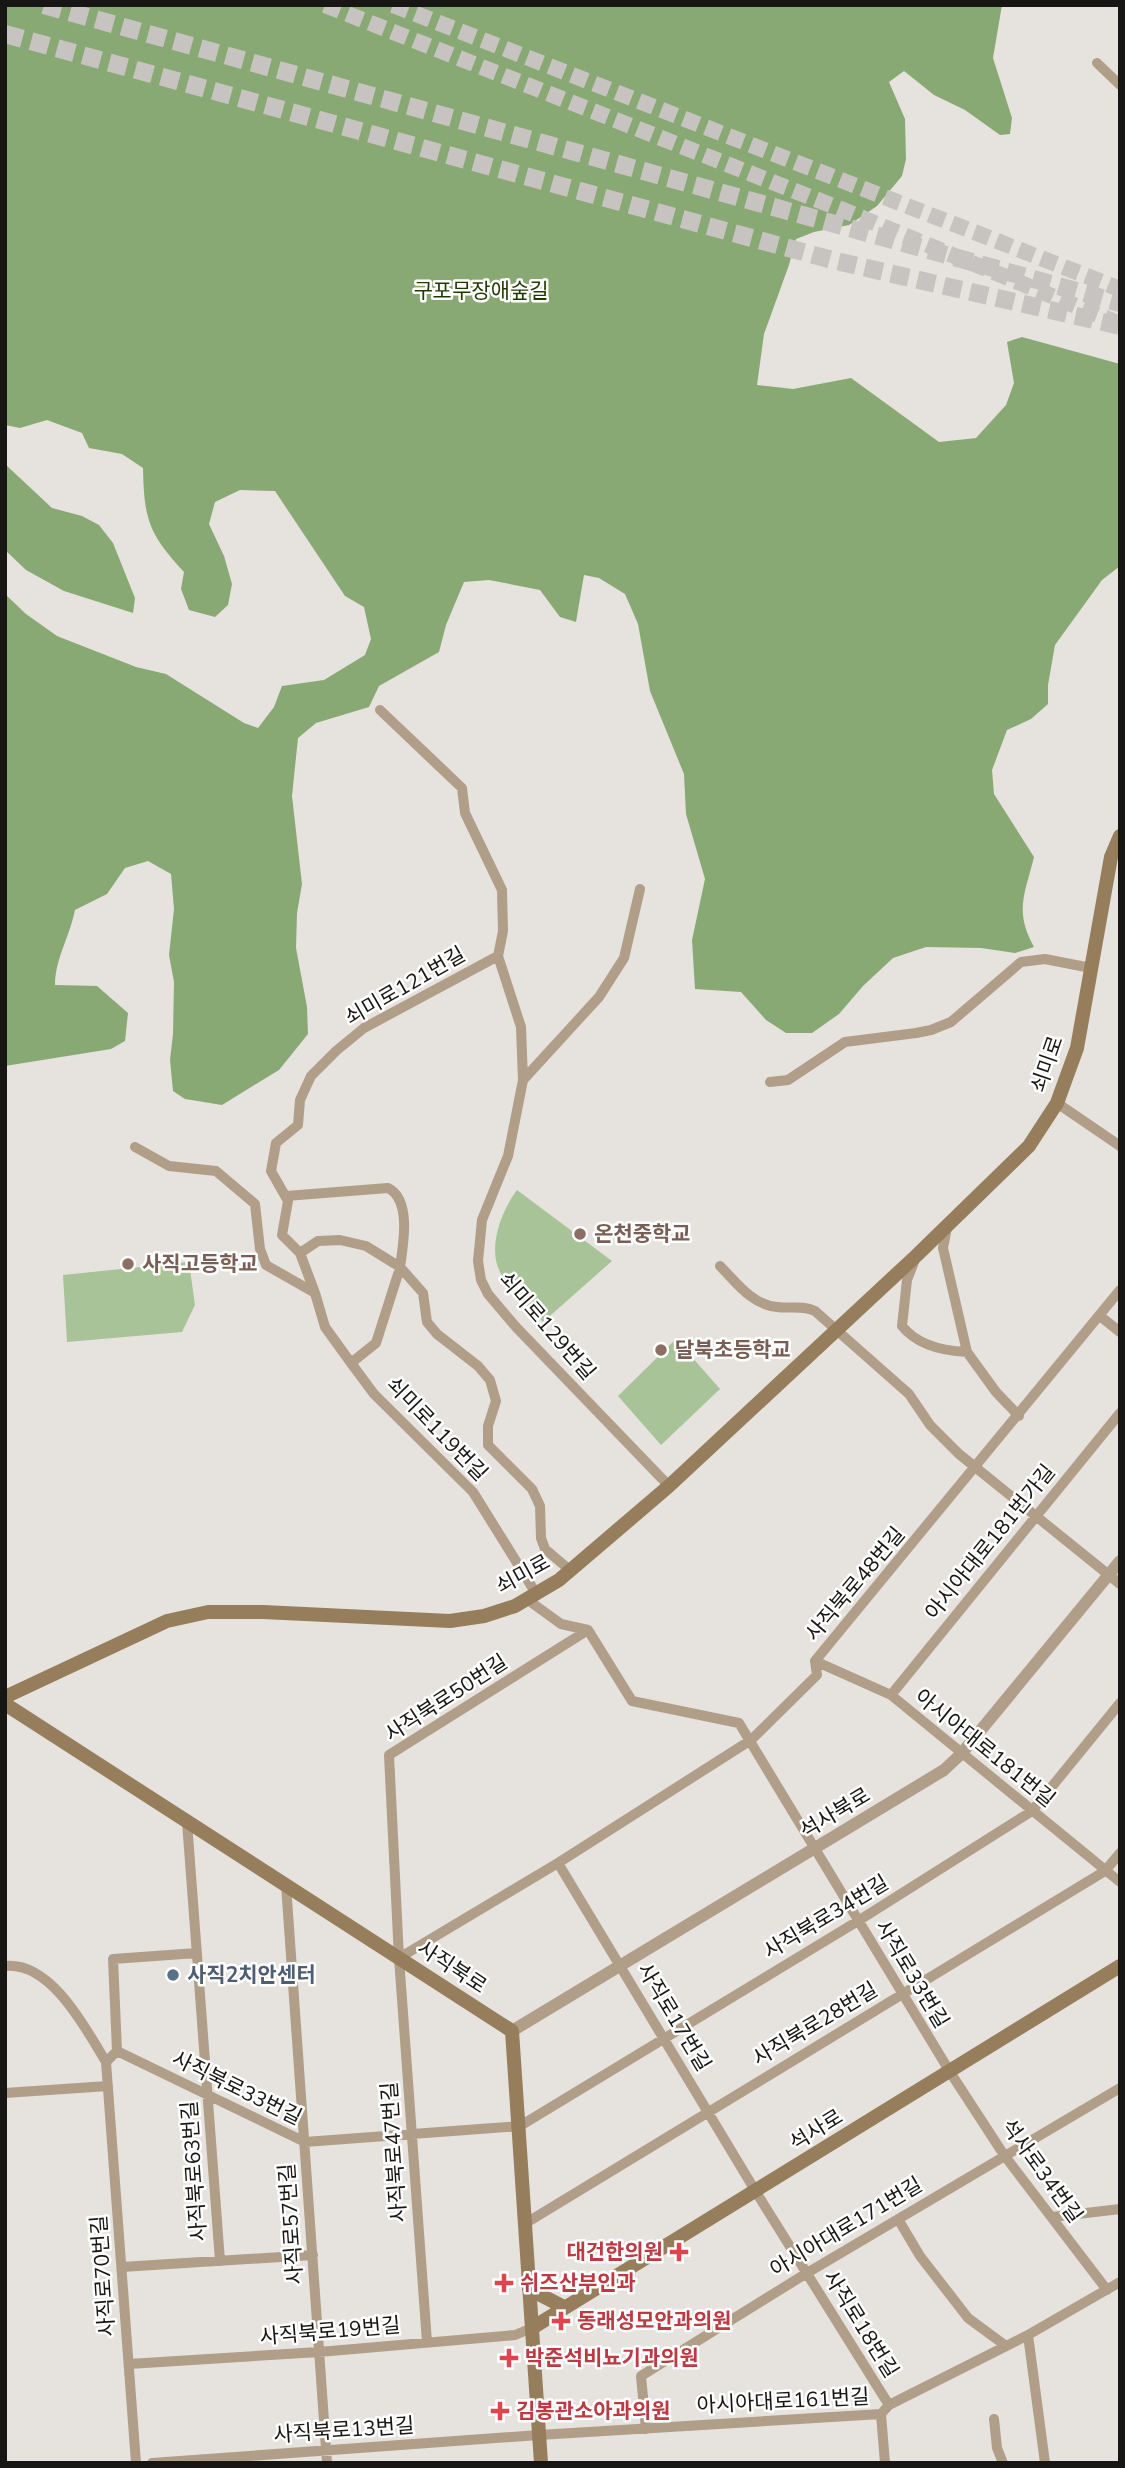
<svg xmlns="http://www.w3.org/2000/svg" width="1125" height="2468" font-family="'Nunito Sans','Noto Sans KR',sans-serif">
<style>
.green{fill:#a8c398}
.forest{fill:#89a974}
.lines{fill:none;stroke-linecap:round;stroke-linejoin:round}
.primary-tunnel{stroke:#c7c3c0;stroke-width:16;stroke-dasharray:16 8;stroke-linecap:butt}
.trunk-tunnel{stroke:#c7c3c0;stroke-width:18;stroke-dasharray:18 9;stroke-linecap:butt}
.minor{stroke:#b09e88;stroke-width:10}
.tertiary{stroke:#b09e88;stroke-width:12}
.secondary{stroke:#967d5b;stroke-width:14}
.education-dot{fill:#8d6e63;stroke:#fff;stroke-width:2.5}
.service-dot{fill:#5c6f8a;stroke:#fff;stroke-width:2.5}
.health-dot{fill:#e0444e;stroke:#fff;stroke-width:2.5}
.labels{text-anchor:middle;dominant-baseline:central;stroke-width:5;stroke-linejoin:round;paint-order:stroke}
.park-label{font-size:21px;fill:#1d3a00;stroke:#fff}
.street-label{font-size:21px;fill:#171614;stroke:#fff}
.education-label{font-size:21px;font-weight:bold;fill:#785e54;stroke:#fff;text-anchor:start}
.service-label{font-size:21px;font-weight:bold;fill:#4e5e75;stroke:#fff;text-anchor:start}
.health-label{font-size:21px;font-weight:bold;fill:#be3a42;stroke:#fff;text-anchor:start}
</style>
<rect width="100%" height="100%" fill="#e6e2de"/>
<!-- green -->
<path class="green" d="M 517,1190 L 612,1261 L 543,1322 C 529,1307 509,1290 500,1272 C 487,1247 502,1210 517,1190 Z
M 189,1262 L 195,1305 L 182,1332 L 67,1342 L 63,1275 Z
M 676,1339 L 720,1389 L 661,1445 L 618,1396 Z"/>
<!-- forest -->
<path class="forest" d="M 5,5 L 1002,5 L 993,58 L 1012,118 L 1010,134 L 1000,135 L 965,110 L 934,95 L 904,71 L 889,82 L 905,119 L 906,159 L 902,176 L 877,206 L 849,225 L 814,232 L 796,239 L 789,265 L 764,334 L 757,385 L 793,389 L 851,378 L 939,442 L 976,438 L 1006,405 L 1014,383 L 1007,342 L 1022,337 L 1120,364 L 1120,566 L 1102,580 L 1055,645 L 1048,685 L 1048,704 L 1031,719 L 1007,730 L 992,770 L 994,794 L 1034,857 C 1025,894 1014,911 1034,947 L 1015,953 L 981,948 L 926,947 L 893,958 L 863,986 L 839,1014 L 812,1033 L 786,1033 L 766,1020 L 741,992 L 695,989 L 692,940 L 705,879 L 686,814 L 684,774 L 650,691 L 638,624 L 625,594 L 599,578 L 584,575 L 576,622 L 560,617 L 540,590 L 489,580 L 464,582 L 446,625 L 439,652 L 379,686 L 369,707 L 316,723 L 298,738 L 292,796 L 302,884 L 297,913 L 296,948 L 307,1007 L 308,1034 L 279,1070 L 222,1105 L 185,1099 L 173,1091 L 170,1060 L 173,1034 L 174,982 L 169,955 L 174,909 L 171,874 L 148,861 L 125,868 L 107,894 L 75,910 C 70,936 55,959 55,985 L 97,986 L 128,1013 L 125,1041 L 111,1049 L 5,1066 L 5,594 L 26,614 L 57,636 L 136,667 L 166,674 L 244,723 L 258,728 L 274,707 L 282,686 L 324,680 L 365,655 L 371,639 L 364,607 L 345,596 L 275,491 L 240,490 L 215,502 L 209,524 L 224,556 L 232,584 L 228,605 L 215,617 L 189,610 L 181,589 L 184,572 C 149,534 144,520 143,468 L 122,454 L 89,448 L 82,433 L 47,420 L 20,428 L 5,425 Z
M 5,464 L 52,508 L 82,516 L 99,525 L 113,543 L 135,598 L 133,613 L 64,591 L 26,570 L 5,550 Z"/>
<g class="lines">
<!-- primary-tunnel -->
<path class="primary-tunnel" d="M 325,5 L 843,210 L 1120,324
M 393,5 L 1120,289"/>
<!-- trunk-tunnel -->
<path class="trunk-tunnel" d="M 44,5 L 1120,303
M 5,34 L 836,261 L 1120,326"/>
<!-- minor -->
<path class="minor" d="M 1097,63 L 1120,85
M 380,710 L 462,788 L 465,813 L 502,890 L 503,931 L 498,956 L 521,1027 L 523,1080 L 508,1156 L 482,1220 L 478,1261 L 481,1280 L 488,1294 L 516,1327 L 669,1486
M 523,1080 L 599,997 L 624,958 L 640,889
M 770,1082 L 788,1080 L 845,1042 L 916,1033 L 931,1030 L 951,1022 L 1021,962 L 1045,959 L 1091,968
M 1057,1103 L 1120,1146
M 135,1147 L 169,1166 L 216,1171 L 255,1204 L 260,1249 L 266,1265 L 315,1293 L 325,1327 L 351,1363 L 374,1394 L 473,1492 L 537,1595
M 286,1196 L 388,1188 C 412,1200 403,1246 400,1267
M 947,1227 L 943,1248 L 967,1352 L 996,1392 L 1019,1416
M 300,1253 L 318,1241 L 340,1240 L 366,1246 L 400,1267 L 423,1293 L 427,1322 L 437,1334 L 478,1366 L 490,1380 L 496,1401 L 488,1426 L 488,1445 L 532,1489 L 540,1506 L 541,1538 L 545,1549 L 571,1571
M 916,1257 L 907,1280 L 902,1326 C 918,1346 943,1351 967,1352
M 720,1266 C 737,1283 752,1305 777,1307 C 791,1309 802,1305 815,1311 L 909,1394 L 930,1425 L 959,1454 L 1120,1584
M 315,1293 L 300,1253 L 282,1235 L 288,1201 L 271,1171 L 276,1143 L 298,1125 L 300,1100 L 311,1076 L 336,1051 L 364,1028 L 498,956
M 1100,1316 L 1120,1332
M 351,1363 L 376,1343 L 398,1274 L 403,1272
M 528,1600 L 561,1624 L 588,1630 L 632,1701 L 739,1723 L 950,2072 L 1004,2155 L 1107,2290
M 815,1661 L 891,1695 L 1120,1882
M 891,1695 L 1120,1413
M 187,1822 L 220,2261
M 558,1863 L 756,2192 L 889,2405
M 286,1885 L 327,2463
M 399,1958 L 558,1863 L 751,1740 L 817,1675 L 815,1661 L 1120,1290
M 5,1966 C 51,1961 86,2029 106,2062
M 117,2051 L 305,2142 L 520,2126 L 858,1921 L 1032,1811 L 1120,1703
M 117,2051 L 106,2062 L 136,2463
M 117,2051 L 113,1959 L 197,1953
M 5,2093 L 108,2086
M 1052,2217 L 1120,2209
M 898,2219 L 920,2256 L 968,2318 L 1006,2346
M 526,2223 L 1105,1871 L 1120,1853
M 122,2267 L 313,2255
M 1028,2335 L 1045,2463
M 427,2342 L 399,1958 L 389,1755 L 588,1630
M 129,2364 L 319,2352 L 515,2335 L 532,2328
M 881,2414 L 885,2463
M 994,2419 L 997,2448 L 1003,2463
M 646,2429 L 641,2376 L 807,2273 L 1120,2088
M 152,2463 L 539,2435 L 881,2414 L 889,2405 L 1028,2335 L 1120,2282"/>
<!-- tertiary -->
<path class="tertiary" d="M 512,2031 L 944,1770 L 962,1753 L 1120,1561"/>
<!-- secondary -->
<path class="secondary" d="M 5,1697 L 167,1621 L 208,1612 L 263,1612 L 450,1621 L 484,1616 L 515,1606 L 559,1580 L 669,1486 L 916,1256 L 1029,1146 L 1057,1103 L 1077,1048 L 1111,857 L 1120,836
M 5,1704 L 512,2031 L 541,2463
M 529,2289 L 564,2307
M 532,2328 L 1120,1966"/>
</g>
<!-- markers -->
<g class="education-dot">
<circle cx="580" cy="1234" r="7"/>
<circle cx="128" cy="1264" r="7"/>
<circle cx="661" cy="1350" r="7"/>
</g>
<circle class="service-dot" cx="173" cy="1975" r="7"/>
<g class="health-dot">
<path d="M675.5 2241.5h7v7h7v7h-7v7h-7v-7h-7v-7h7z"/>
<path d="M500.5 2272.5h7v7h7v7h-7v7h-7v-7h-7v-7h7z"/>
<path d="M557.5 2310.5h7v7h7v7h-7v7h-7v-7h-7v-7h7z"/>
<path d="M505.5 2347.5h7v7h7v7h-7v7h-7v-7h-7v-7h7z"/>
<path d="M496.5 2400.5h7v7h7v7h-7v7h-7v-7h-7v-7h7z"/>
</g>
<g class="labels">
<!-- park labels -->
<g class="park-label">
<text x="481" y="291">구포무장애숲길</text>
</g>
<!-- street labels -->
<g class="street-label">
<text transform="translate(405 986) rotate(-30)">쇠미로121번길</text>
<text transform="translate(1047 1064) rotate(-71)">쇠미로</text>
<text transform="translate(547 1326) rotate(49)">쇠미로129번길</text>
<text transform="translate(437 1429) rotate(46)">쇠미로119번길</text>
<text transform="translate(990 1542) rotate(-51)">아시아대로181번가길</text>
<text transform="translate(523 1574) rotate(-29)">쇠미로</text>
<text transform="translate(855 1584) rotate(-50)">사직북로48번길</text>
<text transform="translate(446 1698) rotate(-33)">사직북로50번길</text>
<text transform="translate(985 1748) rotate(39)">아시아대로181번길</text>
<text transform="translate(835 1813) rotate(-31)">석사북로</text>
<text transform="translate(826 1917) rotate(-31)">사직북로34번길</text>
<text transform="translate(452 1967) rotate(33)">사직북로</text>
<text transform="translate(912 1974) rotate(59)">사직로33번길</text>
<text transform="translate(674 2017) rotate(59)">사직로17번길</text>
<text transform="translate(815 2024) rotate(-31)">사직북로28번길</text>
<text transform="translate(237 2088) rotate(26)">사직북로33번길</text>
<text transform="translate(816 2130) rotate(-32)">석사로</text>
<text transform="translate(394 2152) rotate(-94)">사직북로47번길</text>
<text transform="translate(194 2171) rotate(-94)">사직북로63번길</text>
<text transform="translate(1042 2171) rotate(54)">석사로34번길</text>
<text transform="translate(291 2224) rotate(-94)">사직로57번길</text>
<text transform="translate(846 2227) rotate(-31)">아시아대로171번길</text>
<text transform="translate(103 2276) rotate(-94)">사직로70번길</text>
<text transform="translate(861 2324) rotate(58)">사직로18번길</text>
<text transform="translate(330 2331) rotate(-5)">사직북로19번길</text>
<text transform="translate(783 2401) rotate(-3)">아시아대로161번길</text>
<text transform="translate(344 2430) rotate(-4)">사직북로13번길</text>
</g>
<!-- education labels -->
<g class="education-label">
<text x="594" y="1234">온천중학교</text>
<text x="142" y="1264">사직고등학교</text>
<text x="675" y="1350">달북초등학교</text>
</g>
<!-- service labels -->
<g class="service-label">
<text x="187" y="1975">사직2치안센터</text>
</g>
<!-- health labels -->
<g class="health-label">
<text x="663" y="2252" text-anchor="end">대건한의원</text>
<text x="520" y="2283">쉬즈산부인과</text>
<text x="577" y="2321">동래성모안과의원</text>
<text x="525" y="2358">박준석비뇨기과의원</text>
<text x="516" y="2411">김봉관소아과의원</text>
</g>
</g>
<!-- border -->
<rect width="1125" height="2468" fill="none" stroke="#171614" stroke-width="14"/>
</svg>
